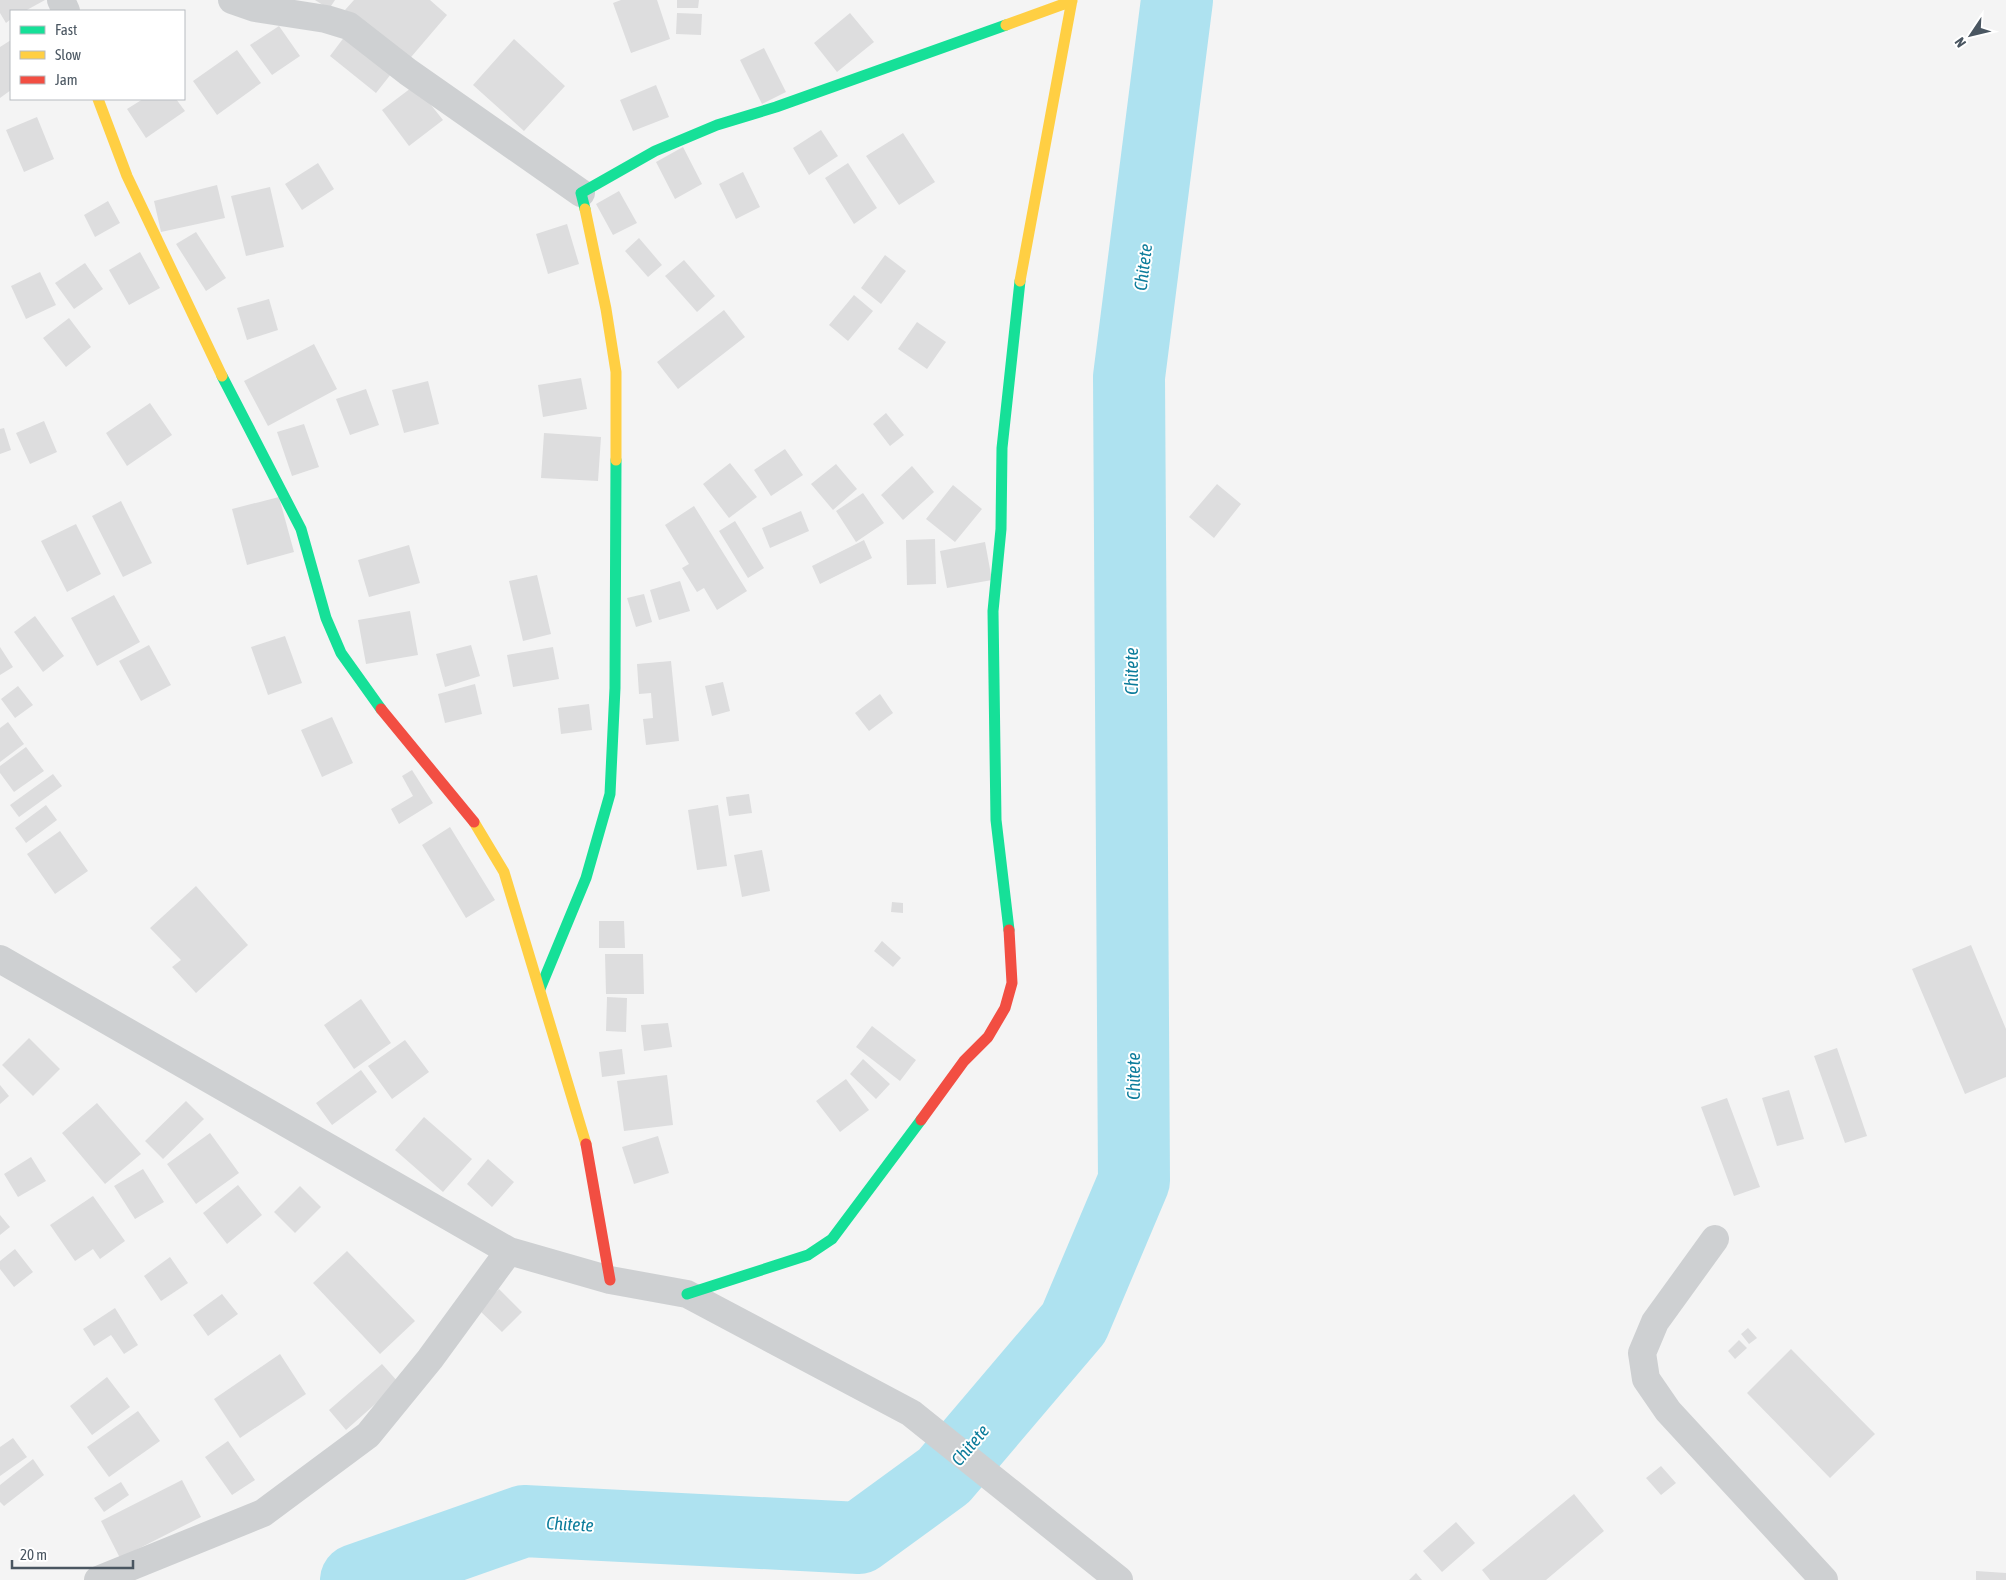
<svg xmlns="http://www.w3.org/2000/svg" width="2006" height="1580" font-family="'Asap Condensed',sans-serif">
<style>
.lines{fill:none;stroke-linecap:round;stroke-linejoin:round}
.river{stroke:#aee2f0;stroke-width:72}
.building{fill:#ddddde}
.street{stroke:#ced0d2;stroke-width:28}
.fast{stroke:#16e098;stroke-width:11}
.slow{stroke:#ffcf43;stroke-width:11}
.jam{stroke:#f24e42;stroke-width:11}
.labels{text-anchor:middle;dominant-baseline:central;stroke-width:4;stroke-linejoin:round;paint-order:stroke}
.water-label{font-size:18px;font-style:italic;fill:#0c7c9b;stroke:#fff}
</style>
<rect width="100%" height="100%" fill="#f4f4f4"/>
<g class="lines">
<!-- river -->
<path class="river" d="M 356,1580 L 524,1521 L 859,1538 L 944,1476 L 1074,1323 L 1134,1181 L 1129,377 L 1177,0"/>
</g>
<!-- building -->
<path class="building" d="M 0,0 L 45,0 L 25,11 L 11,11 L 11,19 L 6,23 L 0,13 Z
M 315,0 L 335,0 L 329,9 Z
M 354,0 L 430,0 L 447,15 L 406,63 L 345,10 Z
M 621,0 L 657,0 L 670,39 L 631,53 L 613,3 Z
M 677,0 L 699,0 L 698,8 L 677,8 Z
M 677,13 L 702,14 L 701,35 L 676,34 Z
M 850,13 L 874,42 L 837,72 L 814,43 Z
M 279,26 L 300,56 L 272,75 L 250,45 Z
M 348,32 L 395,69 L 376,93 L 330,56 Z
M 514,39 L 565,86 L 524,131 L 473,85 Z
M 11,40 L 11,90 L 0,98 L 0,47 Z
M 764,48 L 786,92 L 762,104 L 740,60 Z
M 237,50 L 261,83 L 217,115 L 193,81 Z
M 415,85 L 443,120 L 409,146 L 382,110 Z
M 656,85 L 669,117 L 633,131 L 620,100 Z
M 143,99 L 176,99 L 185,111 L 146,138 L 127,109 Z
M 37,117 L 54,159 L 24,172 L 6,130 Z
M 821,130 L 838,156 L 809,175 L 793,148 Z
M 903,133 L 935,182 L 899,205 L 866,156 Z
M 683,147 L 702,184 L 675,199 L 656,162 Z
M 318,163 L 334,189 L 302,210 L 285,184 Z
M 848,163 L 877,208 L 854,224 L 825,178 Z
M 743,172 L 760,207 L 736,219 L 719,184 Z
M 217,185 L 225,218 L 161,232 L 154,201 Z
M 270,187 L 284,247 L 246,256 L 231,196 Z
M 619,191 L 637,223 L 613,235 L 596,204 Z
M 108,201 L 120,223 L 95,237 L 84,215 Z
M 567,224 L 579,264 L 548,274 L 536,234 Z
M 196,232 L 226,278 L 206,291 L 176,244 Z
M 639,238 L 662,265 L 648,277 L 625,251 Z
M 140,252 L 160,288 L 129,305 L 109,270 Z
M 885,255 L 906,271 L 881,304 L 861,288 Z
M 684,260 L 715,296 L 697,312 L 665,276 Z
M 85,263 L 103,289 L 74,309 L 55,283 Z
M 40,272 L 56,305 L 26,319 L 11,286 Z
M 854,295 L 873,311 L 848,341 L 829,325 Z
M 269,299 L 278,330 L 247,340 L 237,308 Z
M 724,310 L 745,337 L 678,389 L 657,362 Z
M 69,318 L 91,347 L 66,367 L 43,338 Z
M 917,322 L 946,342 L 927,369 L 898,349 Z
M 314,344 L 337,389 L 268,426 L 244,381 Z
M 581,378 L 587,409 L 543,417 L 538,385 Z
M 428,381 L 439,424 L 404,433 L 392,390 Z
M 366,389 L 379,425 L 350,435 L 336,399 Z
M 150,403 L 172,435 L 127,466 L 106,433 Z
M 886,413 L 904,435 L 890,446 L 873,424 Z
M 44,421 L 57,452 L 30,464 L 16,433 Z
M 304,424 L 319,467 L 292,476 L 277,432 Z
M 4,428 L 11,450 L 0,454 L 0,429 Z
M 544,433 L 601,437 L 598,481 L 541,478 Z
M 785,449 L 803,475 L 771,496 L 754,470 Z
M 730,463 L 757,497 L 729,518 L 703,484 Z
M 836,464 L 857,489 L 833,510 L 811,484 Z
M 912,466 L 934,492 L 903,520 L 881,495 Z
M 1217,484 L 1241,504 L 1214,538 L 1189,517 Z
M 953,485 L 982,509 L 955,542 L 926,519 Z
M 863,493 L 884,523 L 856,542 L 836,511 Z
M 279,497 L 294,552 L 247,565 L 232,509 Z
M 121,501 L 152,563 L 123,577 L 92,516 Z
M 694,506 L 747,591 L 717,610 L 704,588 L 697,592 L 682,568 L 689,564 L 665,525 Z
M 801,511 L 809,531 L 770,548 L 762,528 Z
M 735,521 L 764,568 L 748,578 L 719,531 Z
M 76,524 L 101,574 L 67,592 L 41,541 Z
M 935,539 L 936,584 L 907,585 L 906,540 Z
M 864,540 L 872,558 L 820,584 L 812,566 Z
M 985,542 L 992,580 L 947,588 L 940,551 Z
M 409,545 L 420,583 L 369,597 L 358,560 Z
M 537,575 L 551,634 L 523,641 L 509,581 Z
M 680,581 L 690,611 L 659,620 L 650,590 Z
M 644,594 L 652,622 L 636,627 L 627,598 Z
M 114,595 L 140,642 L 97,666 L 71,618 Z
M 410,611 L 418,655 L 366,664 L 358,620 Z
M 35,616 L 64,656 L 43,672 L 14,632 Z
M 285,636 L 302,683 L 268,695 L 251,647 Z
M 149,645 L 171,685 L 141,701 L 119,661 Z
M 471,645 L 480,676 L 445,687 L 436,654 Z
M 0,647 L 13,667 L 0,675 Z
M 553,647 L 559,679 L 513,687 L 507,655 Z
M 671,661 L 679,741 L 646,745 L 643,719 L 653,718 L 651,693 L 639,694 L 637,664 Z
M 723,682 L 730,711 L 712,716 L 705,686 Z
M 475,684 L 482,714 L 445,723 L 438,694 Z
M 18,686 L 33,705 L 15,718 L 1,699 Z
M 880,694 L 893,713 L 869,731 L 855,713 Z
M 589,704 L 592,730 L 561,734 L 558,708 Z
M 332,717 L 353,763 L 322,777 L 301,730 Z
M 8,722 L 24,744 L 0,762 L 0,728 Z
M 26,747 L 44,771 L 14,792 L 0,773 L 0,766 Z
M 412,770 L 433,803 L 399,824 L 391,809 L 413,796 L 402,776 Z
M 53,774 L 62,786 L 19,817 L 10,805 Z
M 749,794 L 752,813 L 729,816 L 726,797 Z
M 46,805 L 57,820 L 26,843 L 15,828 Z
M 718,805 L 727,866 L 697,870 L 688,810 Z
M 450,827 L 495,900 L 466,918 L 422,845 Z
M 60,831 L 88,871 L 55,894 L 27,854 Z
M 762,850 L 770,891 L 742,897 L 734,855 Z
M 196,886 L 248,945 L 196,993 L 172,967 L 181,960 L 150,928 Z
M 892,902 L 903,903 L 903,913 L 891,912 Z
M 599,921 L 624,921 L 625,948 L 599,948 Z
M 882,941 L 901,958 L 893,967 L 874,951 Z
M 1971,945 L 2006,1029 L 2006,1077 L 1965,1094 L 1912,969 Z
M 605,954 L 643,954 L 644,994 L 606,994 Z
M 607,997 L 627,998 L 626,1032 L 606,1031 Z
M 361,999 L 391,1043 L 354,1069 L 324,1025 Z
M 668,1023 L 672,1047 L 644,1051 L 641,1025 Z
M 872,1026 L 916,1060 L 900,1081 L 856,1047 Z
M 29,1038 L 60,1069 L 33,1096 L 2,1065 Z
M 405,1040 L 429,1072 L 392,1099 L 368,1066 Z
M 1837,1048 L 1867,1136 L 1845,1143 L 1814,1056 Z
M 622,1049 L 625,1074 L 602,1077 L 599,1052 Z
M 863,1059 L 890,1084 L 876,1099 L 850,1074 Z
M 361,1070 L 377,1092 L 332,1125 L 316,1103 Z
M 667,1075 L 673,1125 L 624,1131 L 617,1081 Z
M 846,1079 L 869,1110 L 840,1132 L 816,1101 Z
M 0,1085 L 9,1096 L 0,1104 Z
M 1789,1090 L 1804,1139 L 1777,1146 L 1762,1098 Z
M 1727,1098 L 1760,1187 L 1734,1196 L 1701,1107 Z
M 186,1101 L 204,1119 L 163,1159 L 145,1141 Z
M 97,1103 L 141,1154 L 105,1184 L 62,1133 Z
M 424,1117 L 472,1159 L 443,1192 L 395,1150 Z
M 210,1133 L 239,1173 L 196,1204 L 167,1164 Z
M 658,1136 L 669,1173 L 634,1184 L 622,1147 Z
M 31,1157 L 46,1181 L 18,1197 L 4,1174 Z
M 488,1159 L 514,1182 L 492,1207 L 467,1184 Z
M 143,1169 L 164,1202 L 135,1219 L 114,1186 Z
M 238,1185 L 262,1215 L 227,1244 L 203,1213 Z
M 300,1186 L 321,1207 L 295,1233 L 274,1212 Z
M 93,1196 L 125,1241 L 100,1259 L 93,1249 L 75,1261 L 50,1225 Z
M 0,1215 L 10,1227 L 0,1235 Z
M 15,1249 L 33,1272 L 14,1287 L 0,1269 L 0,1261 Z
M 347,1251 L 415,1321 L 380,1354 L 313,1283 Z
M 170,1257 L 188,1283 L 161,1301 L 144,1276 Z
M 499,1289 L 522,1312 L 502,1332 L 479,1310 Z
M 222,1294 L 238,1314 L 208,1336 L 193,1315 Z
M 115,1308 L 138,1345 L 124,1354 L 111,1335 L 94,1346 L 83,1329 Z
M 1748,1328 L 1757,1338 L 1749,1344 L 1741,1334 Z
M 1739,1340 L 1747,1348 L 1735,1359 L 1728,1351 Z
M 1791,1349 L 1875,1434 L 1830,1478 L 1747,1393 Z
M 280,1354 L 306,1394 L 240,1438 L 214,1399 Z
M 382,1364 L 399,1383 L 346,1430 L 329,1410 Z
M 107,1377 L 130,1407 L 92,1435 L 70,1406 Z
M 138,1411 L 160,1441 L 109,1477 L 87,1447 Z
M 13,1438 L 27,1457 L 0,1476 L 0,1447 Z
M 228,1441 L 255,1480 L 232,1495 L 205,1457 Z
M 33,1459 L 44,1475 L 4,1506 L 0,1502 L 0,1485 Z
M 1661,1466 L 1676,1483 L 1661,1495 L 1646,1478 Z
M 182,1480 L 201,1517 L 120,1558 L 101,1521 Z
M 121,1482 L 129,1495 L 104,1512 L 94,1498 Z
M 1574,1494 L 1604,1531 L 1546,1580 L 1490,1580 L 1482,1570 Z
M 1456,1522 L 1475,1543 L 1442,1572 L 1423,1551 Z
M 1976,1571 L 2006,1573 L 2006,1580 L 1976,1580 Z
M 1416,1573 L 1422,1580 L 1409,1580 Z"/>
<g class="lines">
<!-- street -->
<path class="street" d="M 61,0 L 66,11
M 232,0 L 255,8 L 326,19 L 349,26 L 408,72 L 581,193
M 0,959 L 509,1251 L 610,1280 L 687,1294 L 911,1413 L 1119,1580
M 1715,1239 L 1655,1322 L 1642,1353 L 1646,1379 L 1668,1411 L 1824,1580
M 98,1580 L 263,1513 L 368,1435 L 430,1359 L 509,1251"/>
<!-- fast -->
<path class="fast" d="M 585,209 L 581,193 L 655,151 L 717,125 L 776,107 L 1006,25
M 222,376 L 301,529 L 326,618 L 341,653 L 381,709
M 1009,930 L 996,820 L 993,611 L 1001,529 L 1002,448 L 1020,281
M 540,989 L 586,878 L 610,794 L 615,688 L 616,460
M 687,1294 L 808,1255 L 832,1239 L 921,1120"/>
<!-- slow -->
<path class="slow" d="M 1006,25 L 1072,1
M 98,99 L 127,176 L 222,376
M 585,209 L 606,309 L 616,372 L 616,460
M 1020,281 L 1072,0
M 474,822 L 504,872 L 586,1144"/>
<!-- jam -->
<path class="jam" d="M 381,709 L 474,822
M 921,1120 L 964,1061 L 988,1037 L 1005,1008 L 1012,983 L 1009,930
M 586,1144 L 610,1280"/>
</g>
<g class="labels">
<!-- water labels -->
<g class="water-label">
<text transform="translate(1143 267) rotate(-83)">Chitete</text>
<text transform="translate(1131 671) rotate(-90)">Chitete</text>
<text transform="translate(1133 1076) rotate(-90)">Chitete</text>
<text transform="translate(970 1445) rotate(-50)">Chitete</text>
<text transform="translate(570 1524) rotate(3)">Chitete</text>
</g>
</g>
<!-- legend -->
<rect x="10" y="10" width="175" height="90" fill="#ffffff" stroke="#b7bbc0"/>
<rect x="20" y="26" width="25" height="8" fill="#16e098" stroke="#b7bbc0"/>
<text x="55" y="35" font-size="15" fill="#4a5661">Fast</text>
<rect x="20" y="51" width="25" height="8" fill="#ffcf43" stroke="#b7bbc0"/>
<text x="55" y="60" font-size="15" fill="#4a5661">Slow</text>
<rect x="20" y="76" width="25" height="8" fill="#f24e42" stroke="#b7bbc0"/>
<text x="55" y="85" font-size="15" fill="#4a5661">Jam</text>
<!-- north arrow -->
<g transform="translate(1971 35) rotate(235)" stroke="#ffffff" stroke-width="4" paint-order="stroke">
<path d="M0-4L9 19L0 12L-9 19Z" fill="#4a5661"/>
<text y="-8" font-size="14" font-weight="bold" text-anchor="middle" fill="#4a5661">N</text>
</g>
<!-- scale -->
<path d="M12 1560v8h121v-8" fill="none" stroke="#4a5661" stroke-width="2.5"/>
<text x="20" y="1560" font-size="15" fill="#4a5661" stroke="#ffffff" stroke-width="4" paint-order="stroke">20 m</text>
</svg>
